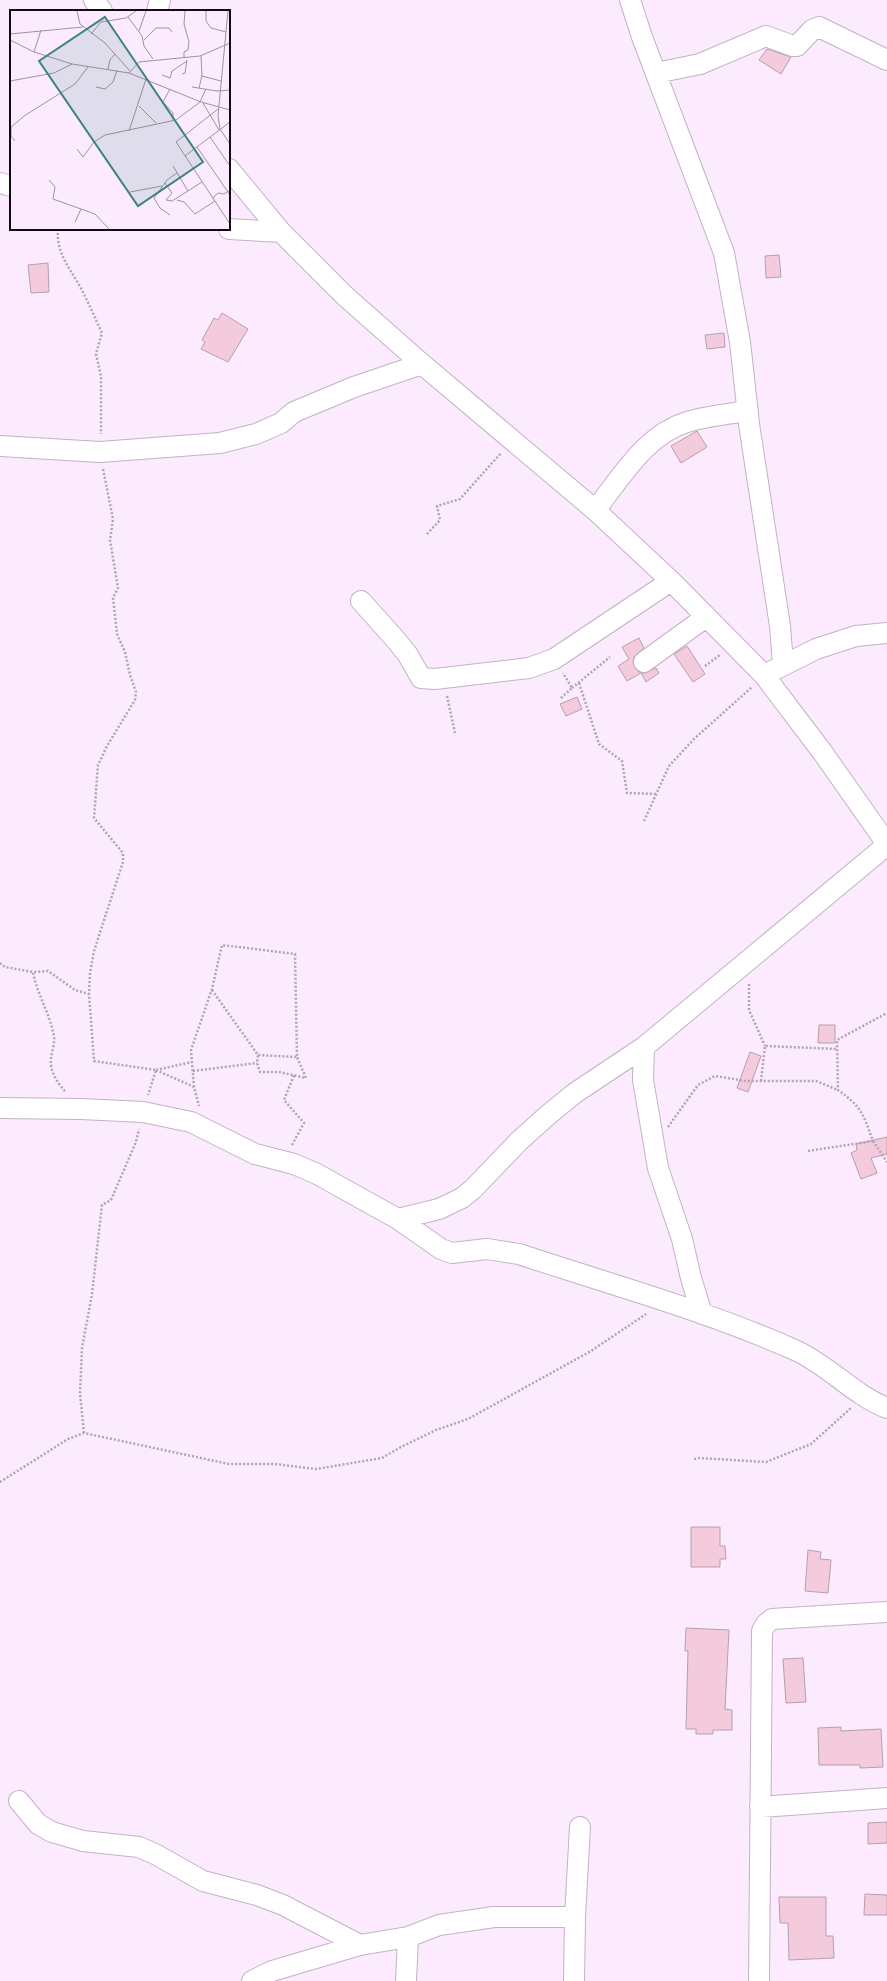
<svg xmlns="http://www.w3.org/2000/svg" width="887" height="1981" font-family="'Noto Sans',sans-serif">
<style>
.building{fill:#f3cbdd;stroke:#b69faa}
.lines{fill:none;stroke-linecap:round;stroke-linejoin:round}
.minor-casing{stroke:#c3b2c5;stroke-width:22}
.path{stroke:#b0a3b2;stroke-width:2.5;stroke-dasharray:2 2;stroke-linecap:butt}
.minor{stroke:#fff;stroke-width:20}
.inset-road{fill:none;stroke:#9e92a0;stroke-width:1}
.view{fill:#3d8481;fill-opacity:0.15;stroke:#3d8481;stroke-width:2}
.inset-edge{fill:none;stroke:#110c12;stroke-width:2}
</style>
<rect width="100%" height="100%" fill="#fcebfe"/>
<!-- building -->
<path class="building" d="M 767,49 L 791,57 L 781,74 L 759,60 Z
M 779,255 L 781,277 L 766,278 L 765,256 Z
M 48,263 L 49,292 L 31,293 L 28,265 Z
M 222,313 L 248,329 L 228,362 L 201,349 L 205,342 L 202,340 L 214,318 L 218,320 Z
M 724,333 L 725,347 L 707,349 L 705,335 Z
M 697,431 L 707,447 L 681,463 L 671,446 Z
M 639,638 L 644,648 L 634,657 L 633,663 L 635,668 L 639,672 L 645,673 L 656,668 L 659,673 L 646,682 L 641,673 L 627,681 L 618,666 L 629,659 L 622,647 Z
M 687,646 L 705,674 L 693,682 L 674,654 Z
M 577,697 L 582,709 L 566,716 L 560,704 Z
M 819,1025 L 835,1025 L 835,1043 L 818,1043 Z
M 750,1052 L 761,1056 L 748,1092 L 737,1088 Z
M 887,1137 L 887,1154 L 871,1158 L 877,1173 L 861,1179 L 851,1153 L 857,1150 L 856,1144 Z
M 691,1527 L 720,1527 L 720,1546 L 725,1546 L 726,1559 L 720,1559 L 720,1567 L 691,1567 Z
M 808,1550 L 821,1552 L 820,1559 L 831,1560 L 828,1593 L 805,1591 Z
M 686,1628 L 729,1630 L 725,1709 L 732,1710 L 732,1730 L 713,1730 L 713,1734 L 696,1734 L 696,1729 L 686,1729 L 688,1651 L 685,1651 Z
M 803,1658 L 806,1702 L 786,1703 L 783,1659 Z
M 841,1727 L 841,1731 L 881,1729 L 883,1767 L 860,1768 L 860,1765 L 819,1765 L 818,1728 Z
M 887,1822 L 887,1843 L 868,1844 L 868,1823 Z
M 865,1894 L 887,1895 L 887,1915 L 864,1915 Z
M 779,1897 L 826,1897 L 826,1936 L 833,1936 L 834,1958 L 789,1960 L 788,1923 L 780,1923 Z"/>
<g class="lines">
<defs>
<path id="minor" d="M 94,0 L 102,11
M 630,0 L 642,37 L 724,253 L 740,342 L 749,424 L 780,626 L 783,664
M 157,11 L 160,0
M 656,73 L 700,64 L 766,36 L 793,46 L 797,46 L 812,30 L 819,27 L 887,60
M 229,169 L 281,232 L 345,296 L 422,364 L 595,510 L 671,581 L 764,675 L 823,753 L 887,844
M 0,183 L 11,186
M 229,229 L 281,232
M 0,446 L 100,452 L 220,443 L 256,434 L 281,423 L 294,412 L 354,387 L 422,364
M 595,510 C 622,477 645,435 687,422 C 707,416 728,414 748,411
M 361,601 L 396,640 L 408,655 L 421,678 L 435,679 L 529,668 L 554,659 L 671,581
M 644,662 L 706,617
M 772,671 L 816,649 L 856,636 L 887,633
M 644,1047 L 643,1080 L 658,1168 L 682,1239 L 691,1278 L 702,1314
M 0,1108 L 81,1109 L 143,1112 L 191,1122 L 255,1154 L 294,1164 L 317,1174 L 398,1219 L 441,1249 L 452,1253 L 487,1249 L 519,1254 C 612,1285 708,1311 797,1351 C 829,1366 854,1395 887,1408
M 398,1219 L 439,1209 L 462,1198 L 473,1189 L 519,1141 L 548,1115 L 575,1093 L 644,1047 L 887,845
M 19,1801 L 38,1824 L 52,1832 L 83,1841 L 139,1847 L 155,1854 L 203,1881 L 257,1895 L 283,1905 L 360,1945
M 760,1807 L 887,1798
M 252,1981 L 272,1971 L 360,1945 L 408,1937 L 439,1925 L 494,1917 L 575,1917
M 406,1981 L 408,1937
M 574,1981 L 575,1917 L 580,1827
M 759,1981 L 762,1631 L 766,1624 L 772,1619 L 887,1612"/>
</defs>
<!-- minor casing -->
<use href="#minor" class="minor-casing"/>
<!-- path -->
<path class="path" d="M 58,229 C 56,250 67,265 78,283 C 87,299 94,316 102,333 L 96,354 L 101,376 L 101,434
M 103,469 L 113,519 L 110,540 L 118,588 L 113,598 L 117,634 L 125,652 L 130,675 L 136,692 L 135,700 L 107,746 L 98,765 L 94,818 L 123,853 L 123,862 L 94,951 L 90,973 L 89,994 L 94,1061 L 156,1070 L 148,1095
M 427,534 L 440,520 L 437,506 L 460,499 L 501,453
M 705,666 L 720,655
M 579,683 L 599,744 L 622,761 L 627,793 L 656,794
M 572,688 L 610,657
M 447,696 L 455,733
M 561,698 L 572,688 L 563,673
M 644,821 L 669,766 L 694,739 L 752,687
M 0,963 L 5,967 L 33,972
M 749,984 L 749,1010 L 765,1046
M 212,990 L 258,1055 L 297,1057
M 156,1070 L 194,1087 L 199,1106
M 156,1070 L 192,1062
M 193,1071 L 257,1063
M 761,1081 L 765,1046 L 837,1049
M 194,1087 L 191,1050 L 212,989 L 222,945 L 295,954 L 297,1057 L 306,1078 L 279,1072 L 260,1072 L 257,1063 L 258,1055
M 65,1091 C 57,1083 49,1069 51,1058 C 52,1051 55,1043 54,1036 C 50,1014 37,994 33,972 L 48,971 L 75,990 L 89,994
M 668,1127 L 698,1085 L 715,1076 L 746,1081 L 816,1081 L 838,1090
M 873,1141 L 887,1162
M 292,1145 L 304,1123 L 284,1100 L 294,1075
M 808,1151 L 873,1141 C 863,1114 862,1107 838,1090 L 837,1040 L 887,1013
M 84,1433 L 80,1394 L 82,1348 L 92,1294 L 102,1205 L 111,1200 L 136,1142 L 139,1129
M 694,1459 L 699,1458 L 766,1462 L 811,1444 L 851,1408
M 0,1482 L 68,1439 L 84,1433 L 229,1464 L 275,1464 L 316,1469 L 382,1458 L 401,1447 L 436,1430 L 468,1419 L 591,1351 L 646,1314"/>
<!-- minor -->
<use href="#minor" class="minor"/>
</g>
<!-- overview -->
<g transform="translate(10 10)">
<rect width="220" height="220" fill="#fcebfe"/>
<path class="inset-road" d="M 67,1 L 70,14 L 95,33 L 120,61M 196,1 L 196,11 L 201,18 L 216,22M 218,1 L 208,106 L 210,119 L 220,134M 118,7 L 132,26 L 134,36 L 143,49M 129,21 L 136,1M 0,24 L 73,17M 81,24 L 91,12 L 116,8 L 126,1M 0,30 L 24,42 L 62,54 L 119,63 L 191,92 L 220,100M 134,30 L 146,18 L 159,18 L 162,22M 24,42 L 31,20M 174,48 L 174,42 L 178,40 L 179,32 L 174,14 L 175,1M 98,59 L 100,50 L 105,44M 119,63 L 129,52 L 190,46 L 220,33M 172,64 L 175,63 L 177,50M 152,65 L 160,68 L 162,61 L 177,51M 192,66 L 211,71M 0,71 L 44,63 L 62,54M 86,77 L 95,79 L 103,72 L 107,60M 182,77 L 207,81 L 220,80M 189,78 L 192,66 L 191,46M 160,79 L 153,92 L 163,103 L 163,110M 190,92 L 196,79M 193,93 L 209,120M 129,96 L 146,113M 208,99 L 166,132 L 220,214M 1,117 L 1,126 L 5,131M 0,118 L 14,106 L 65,74 L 78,57M 119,121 L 136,69M 200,127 L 220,156M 187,137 L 220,185M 67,139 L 73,147 L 84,132 L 95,125 L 166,110 L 190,92M 175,146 L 220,112M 163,156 L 178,181M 39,170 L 45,177 L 43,189 L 85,204 L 99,219M 155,173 L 162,183 L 156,190 L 162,191 L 192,172M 120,182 L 152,176M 203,188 L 208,183 L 214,184 L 220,180M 167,190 L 174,192 L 185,204 L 205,191M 160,205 L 150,198 L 144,188 L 157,170 L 167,163M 65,212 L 71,199"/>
<path class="view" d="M 95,7 L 193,152 L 128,196 L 29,51 Z"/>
<rect width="220" height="220" class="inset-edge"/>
</g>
</svg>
